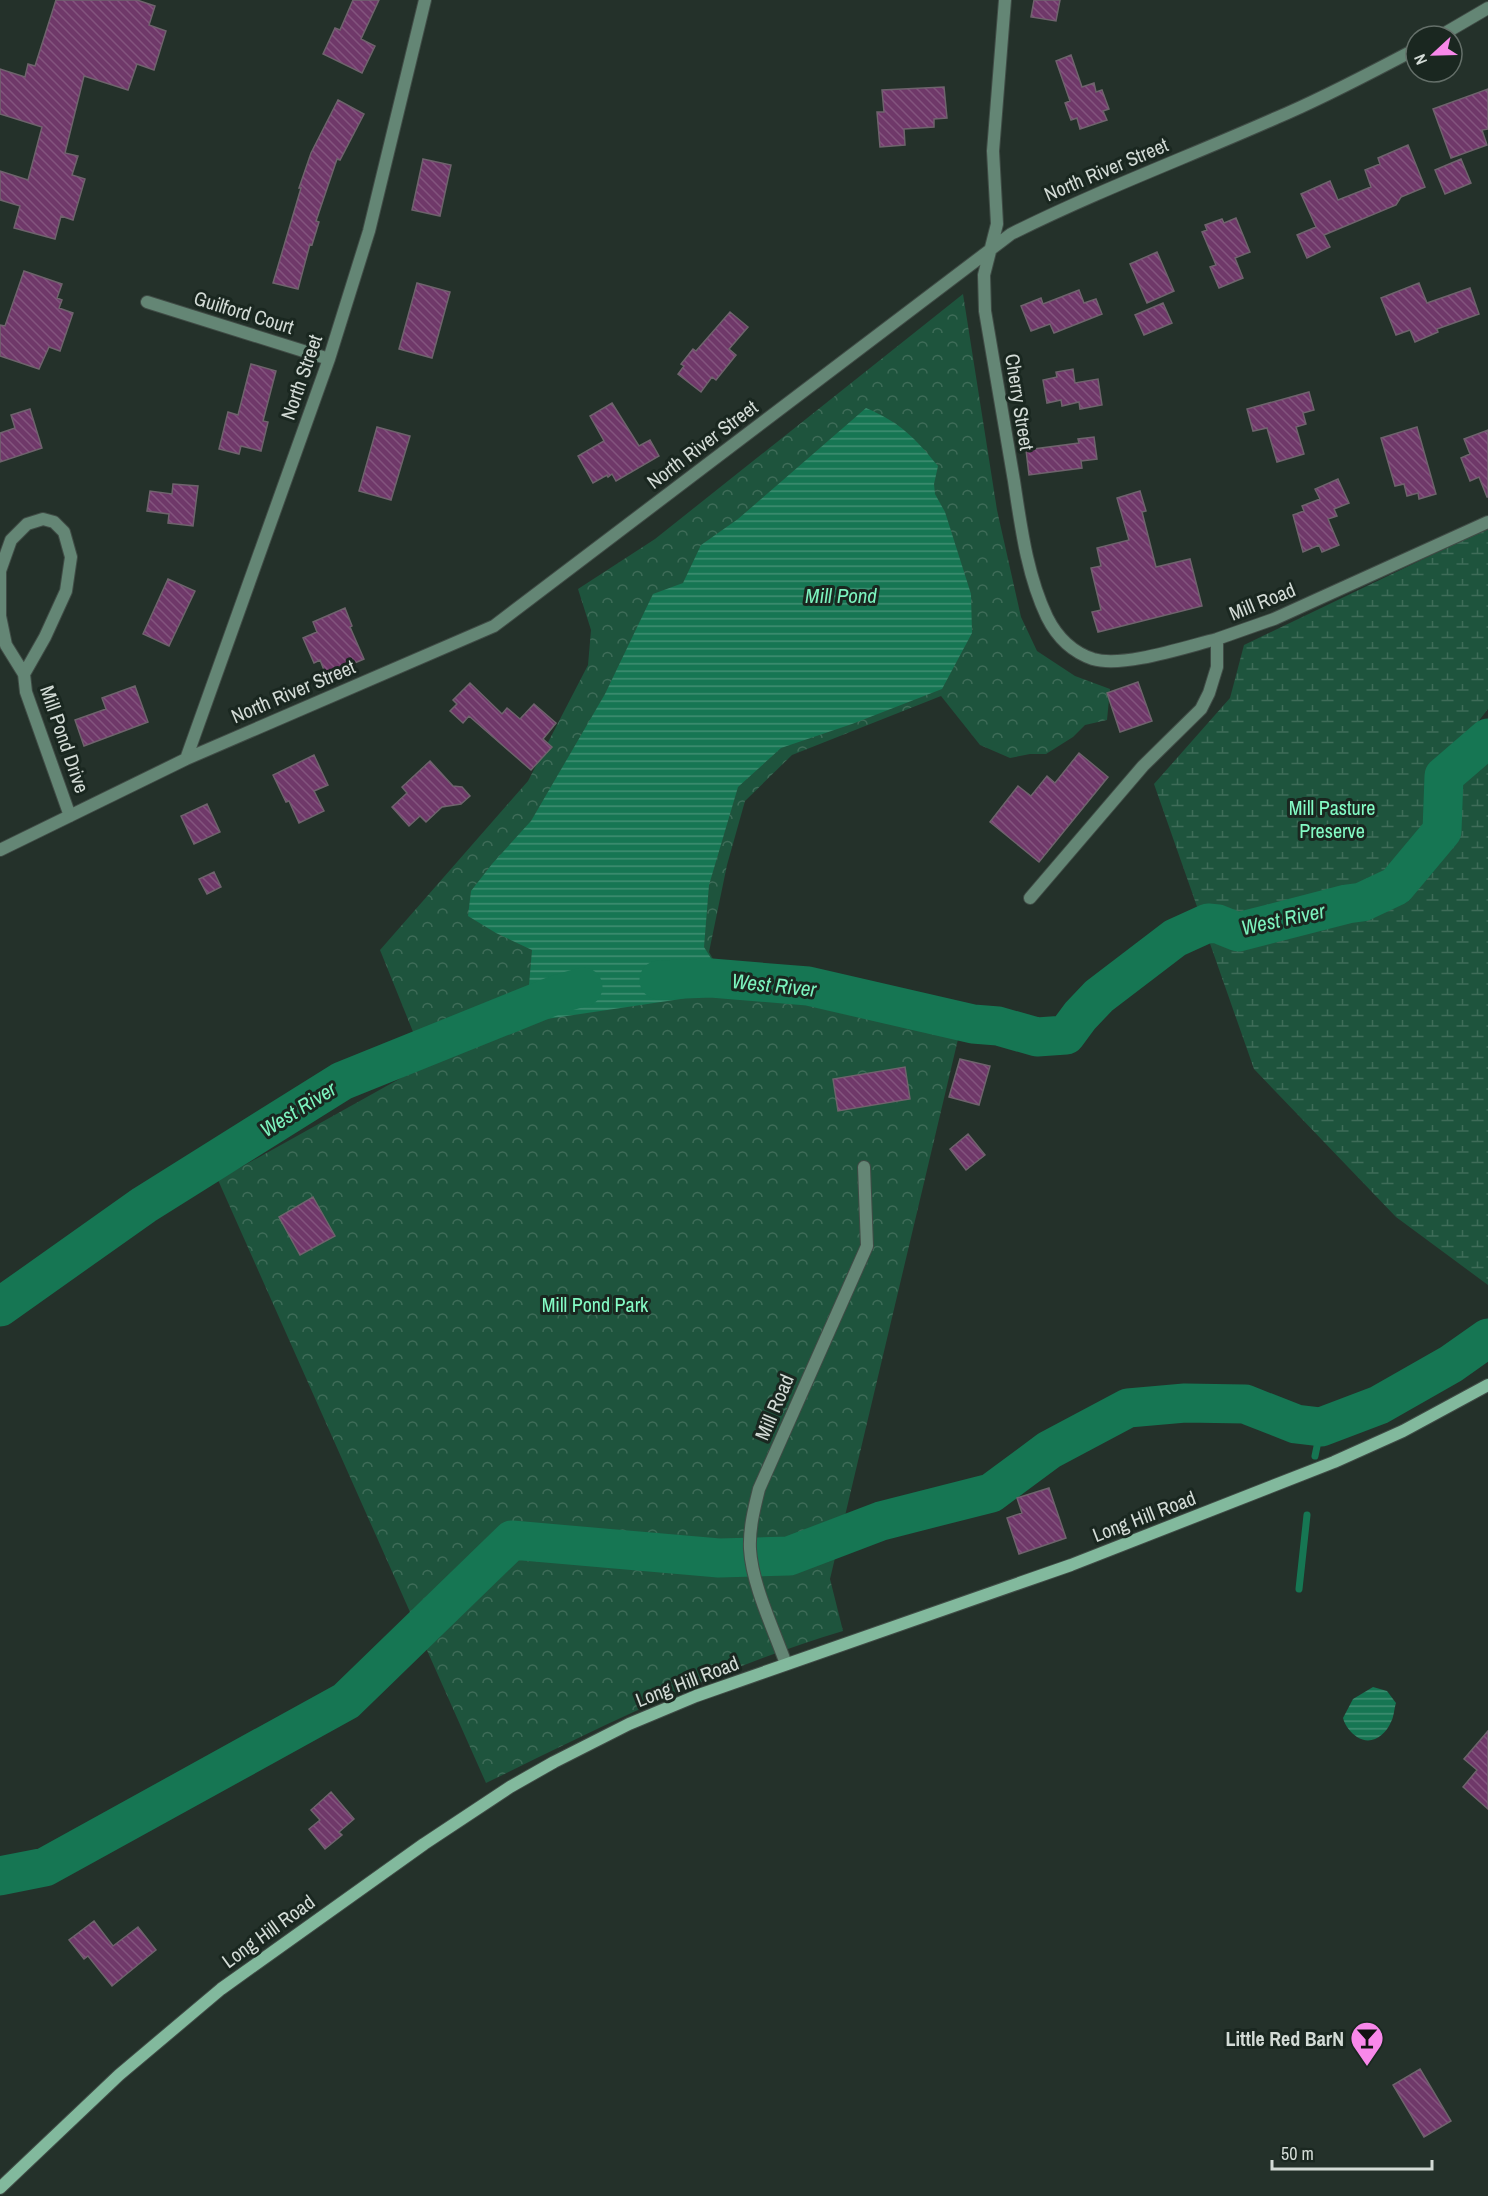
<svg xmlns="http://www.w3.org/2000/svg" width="1488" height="2196" font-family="'Archivo Narrow',sans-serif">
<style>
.wetland{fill:url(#wetland-marsh)}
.park{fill:url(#park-crowns)}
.water{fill:url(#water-rules)}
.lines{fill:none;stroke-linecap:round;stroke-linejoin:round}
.stream{stroke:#167653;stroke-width:7}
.river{stroke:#167653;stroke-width:39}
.building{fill:url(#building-back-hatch);stroke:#6f636d;stroke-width:1.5}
.street-casing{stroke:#404c46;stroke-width:14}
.secondary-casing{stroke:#404c46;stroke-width:14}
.street{stroke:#648675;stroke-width:12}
.secondary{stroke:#82b99d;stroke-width:12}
.labels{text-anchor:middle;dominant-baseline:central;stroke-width:6;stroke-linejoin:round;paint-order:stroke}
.street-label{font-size:20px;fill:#d3dbd6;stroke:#1a2720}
.park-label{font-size:20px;fill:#84fbc5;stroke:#1a2720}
.poi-label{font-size:20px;font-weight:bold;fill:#d3dbd6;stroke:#1a2720;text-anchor:end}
.water-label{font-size:21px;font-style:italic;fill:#7cf3be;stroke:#1a2720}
</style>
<defs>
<pattern id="wetland-marsh" width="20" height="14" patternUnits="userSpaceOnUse" patternTransform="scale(1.5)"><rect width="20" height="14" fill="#1e543d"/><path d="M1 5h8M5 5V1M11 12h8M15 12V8" fill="none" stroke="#3e6c58"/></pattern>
<pattern id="park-crowns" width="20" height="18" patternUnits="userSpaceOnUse" patternTransform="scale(1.5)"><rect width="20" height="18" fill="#1e543d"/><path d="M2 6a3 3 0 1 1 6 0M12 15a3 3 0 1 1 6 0" fill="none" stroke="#3e6c58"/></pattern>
<pattern id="water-rules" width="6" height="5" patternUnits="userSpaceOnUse" patternTransform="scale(1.5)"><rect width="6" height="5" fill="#167653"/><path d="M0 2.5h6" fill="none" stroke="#428f73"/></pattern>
<pattern id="building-back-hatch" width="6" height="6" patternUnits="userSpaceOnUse" patternTransform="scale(1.5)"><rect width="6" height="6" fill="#6f3869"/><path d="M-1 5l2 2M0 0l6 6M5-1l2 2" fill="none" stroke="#83547e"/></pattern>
</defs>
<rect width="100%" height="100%" fill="#24312a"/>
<!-- wetland -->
<path class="wetland" d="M 1488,528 L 1488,709 L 1470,732 L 1488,747 L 1488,1285 L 1396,1217 L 1254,1069 L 1154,784 L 1230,698 L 1244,645 Z"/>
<!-- park -->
<path class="park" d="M 963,294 L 997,510 L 1021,617 L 1037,651 L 1075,676 L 1110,689 L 1107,720 L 1085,725 L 1073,737 L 1046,754 L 1030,754 L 1010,758 L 980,745 L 941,696 L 792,755 L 745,801 L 727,865 L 709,952 L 722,975 L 793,979 L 964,1014 L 830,1579 L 843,1631 C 719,1668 602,1726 486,1783 L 218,1180 L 426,1064 L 380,950 L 528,781 L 588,665 L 591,630 L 578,589 L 655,539 Z"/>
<!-- water -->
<path class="water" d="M 866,408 C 901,423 915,438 938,466 L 934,484 L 935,494 L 945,512 L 971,594 L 972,633 L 942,689 L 852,724 L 781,748 L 738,787 L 709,885 L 704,947 L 714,963 L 708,993 L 681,999 L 540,1020 L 528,997 L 532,950 L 496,933 L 468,916 L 471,891 L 492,864 L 531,821 L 605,694 L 653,594 L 683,583 L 701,545 L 738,519 Z
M 1373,1687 L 1387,1691 L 1396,1703 C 1394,1709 1394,1717 1391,1722 C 1385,1736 1371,1746 1357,1737 C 1351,1733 1345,1726 1343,1718 L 1353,1699 Z"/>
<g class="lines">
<!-- stream -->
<path class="stream" d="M 1315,1456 L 1321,1427
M 1299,1589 L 1307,1515"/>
<!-- river -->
<path class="river" d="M 659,980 L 711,978 L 808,986 L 973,1024 L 998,1026 L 1037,1037 L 1066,1035 L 1080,1016 L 1099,996 L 1175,938 L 1208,923 L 1218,924 L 1238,932 L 1347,904 L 1362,902 L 1396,886 L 1442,831 L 1444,776 L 1488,738
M 0,1307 L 144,1205 L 342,1081 L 558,994 L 583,987
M 0,1876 L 45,1867 L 346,1701 L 512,1540 L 719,1558 L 789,1556 L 881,1521 L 991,1493 L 1049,1450 L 1128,1408 L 1185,1403 L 1245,1404 L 1296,1424 L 1321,1427 L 1379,1405 L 1451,1364 L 1488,1338"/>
</g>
<!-- building -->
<path class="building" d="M 56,0 L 137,0 L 155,6 L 149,25 L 166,31 L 154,70 L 137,64 L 128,90 L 84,76 L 65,153 L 78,156 L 72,175 L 85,179 L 73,220 L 61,216 L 55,239 L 14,228 L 20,206 L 0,200 L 0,171 L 28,180 L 42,127 L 0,114 L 0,69 L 25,77 L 28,64 L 35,66 Z
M 353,0 L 379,0 L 361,39 L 375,46 L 362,73 L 323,54 L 335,28 L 340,30 Z
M 1034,0 L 1060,0 L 1056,21 L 1031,17 Z
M 1071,55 L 1082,87 L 1094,83 L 1096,92 L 1102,90 L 1109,109 L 1103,111 L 1107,120 L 1080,129 L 1077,118 L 1071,120 L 1065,103 L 1070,101 L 1056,61 Z
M 944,87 L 947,118 L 934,119 L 934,127 L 904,129 L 905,145 L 880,147 L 877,112 L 884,112 L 882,90 Z
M 1488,89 L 1488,129 L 1482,130 L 1487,145 L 1451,158 L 1433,109 Z
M 338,100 L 364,114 L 340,160 L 337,159 L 316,221 L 319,222 L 312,245 L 310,244 L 298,289 L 273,283 L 301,188 L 299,188 L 311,153 Z
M 1408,145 L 1425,187 L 1401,197 L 1396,205 L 1324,235 L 1330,247 L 1307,258 L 1297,235 L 1316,227 L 1301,194 L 1330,181 L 1338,200 L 1371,187 L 1365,170 L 1380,164 L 1378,158 Z
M 423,159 L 451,165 L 440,216 L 412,210 Z
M 1461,159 L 1471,183 L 1445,194 L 1435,170 Z
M 1236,218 L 1250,252 L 1235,258 L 1243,278 L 1219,288 L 1210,267 L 1216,265 L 1202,232 L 1207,230 L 1205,225 L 1222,219 L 1224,223 Z
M 1157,252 L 1174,291 L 1147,303 L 1130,264 Z
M 24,271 L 62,284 L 57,298 L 62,300 L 59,308 L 73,313 L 60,351 L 49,347 L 39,369 L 0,356 L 0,325 L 5,326 Z
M 417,283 L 450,292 L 432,358 L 399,349 Z
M 1419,283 L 1427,303 L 1470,288 L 1479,314 L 1437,329 L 1438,332 L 1415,342 L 1410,330 L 1396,335 L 1381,298 Z
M 1079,290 L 1084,303 L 1096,299 L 1102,314 L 1054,333 L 1050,324 L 1031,331 L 1021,306 L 1041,298 L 1043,304 Z
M 1163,303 L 1172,323 L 1144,335 L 1135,315 Z
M 730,312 L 748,327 L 729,349 L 736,355 L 716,380 L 712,377 L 701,392 L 678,374 L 684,366 L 681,364 L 693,349 L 696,351 Z
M 251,364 L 276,371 L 263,421 L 268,422 L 261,451 L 241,446 L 239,454 L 219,449 L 228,412 L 238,415 Z
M 1073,369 L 1075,383 L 1098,379 L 1102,405 L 1080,409 L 1079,402 L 1062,406 L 1061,400 L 1047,403 L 1043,380 L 1057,377 L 1056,372 Z
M 1309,392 L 1314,410 L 1303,413 L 1306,424 L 1296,427 L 1304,454 L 1277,462 L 1267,428 L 1253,431 L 1247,409 Z
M 612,403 L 639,446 L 650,440 L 659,456 L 616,481 L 612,474 L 608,477 L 607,475 L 593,483 L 578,456 L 604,441 L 590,416 Z
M 30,409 L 42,448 L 0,462 L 0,433 L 15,428 L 11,415 Z
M 377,427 L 410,436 L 391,500 L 359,491 Z
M 1417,427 L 1436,494 L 1419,499 L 1418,493 L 1407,496 L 1404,484 L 1395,486 L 1381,438 Z
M 1488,430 L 1488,497 L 1487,497 L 1479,477 L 1470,481 L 1461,458 L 1470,454 L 1464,439 Z
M 1094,437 L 1097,459 L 1081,461 L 1082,468 L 1029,475 L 1026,450 L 1079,443 L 1078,439 Z
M 1338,479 L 1349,503 L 1334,509 L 1337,516 L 1328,519 L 1339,545 L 1322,552 L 1319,545 L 1303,552 L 1293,515 L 1304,511 L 1302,506 L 1320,499 L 1315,489 Z
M 173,484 L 198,486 L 193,526 L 168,523 L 169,514 L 147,511 L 150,491 L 172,494 Z
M 1140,491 L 1146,511 L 1142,512 L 1156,567 L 1190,559 L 1202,606 L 1098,632 L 1092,612 L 1101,610 L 1091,568 L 1101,566 L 1097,548 L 1129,540 L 1117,498 Z
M 168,579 L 195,591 L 169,646 L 143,634 Z
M 345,608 L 352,626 L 350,627 L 364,659 L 326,675 L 320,660 L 314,663 L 303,638 L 317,632 L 313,622 Z
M 1138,682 L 1152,721 L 1120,732 L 1107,693 Z
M 470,683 L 502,714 L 507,708 L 520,719 L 534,704 L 556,723 L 543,739 L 552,747 L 531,770 L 469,716 L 463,723 L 450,711 L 457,704 L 453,700 Z
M 135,686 L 148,722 L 84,746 L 75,720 L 106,709 L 102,698 Z
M 1079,753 L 1108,777 L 1039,862 L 990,822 L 1018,786 L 1031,796 L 1047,776 L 1055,783 Z
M 314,755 L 328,785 L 314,791 L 324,811 L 299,823 L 289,801 L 286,802 L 273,775 Z
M 430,761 L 453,786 L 462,787 L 470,796 L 461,804 L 442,807 L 426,822 L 420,816 L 409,826 L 392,807 L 407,793 L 402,787 Z
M 207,804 L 220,832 L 194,844 L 181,816 Z
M 214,872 L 221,887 L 207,894 L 199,879 Z
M 960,1059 L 990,1066 L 979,1105 L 949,1097 Z
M 905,1067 L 910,1099 L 838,1111 L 833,1079 Z
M 968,1134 L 985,1155 L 966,1170 L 950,1149 Z
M 313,1197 L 335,1236 L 300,1255 L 279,1217 Z
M 1049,1488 L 1066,1538 L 1019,1554 L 1007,1518 L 1022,1513 L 1017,1498 Z
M 1488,1731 L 1488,1809 L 1463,1787 L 1477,1770 L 1464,1759 Z
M 331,1792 L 354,1819 L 339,1832 L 342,1835 L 325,1849 L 309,1829 L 320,1820 L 311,1810 Z
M 94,1921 L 113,1946 L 138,1927 L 156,1950 L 112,1986 L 88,1956 L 84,1959 L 69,1940 Z
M 1420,2069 L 1451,2121 L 1424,2137 L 1393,2085 Z"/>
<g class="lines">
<defs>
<path id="street" d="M 1005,0 L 993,151 L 997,224 L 984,275 L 985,311 C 995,367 1004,424 1014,481 C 1021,527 1027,575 1047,617 C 1057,637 1072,652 1093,659 C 1123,668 1185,647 1217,639
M 1440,36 L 1488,8
M 147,302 L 329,359
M 24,674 L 45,637 L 66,591 L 71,557 L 64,532 L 54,522 L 43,519 L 27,524 L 11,540 L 0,571 L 0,616 L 6,645 L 24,674 L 26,692 L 70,816
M 186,759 L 329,359 L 369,231 L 425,0
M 0,850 L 186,759 L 494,626 L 1011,234 C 1097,191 1188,157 1276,118 C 1324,98 1370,73 1416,49
M 1030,898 L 1143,766 L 1201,709 L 1209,693 L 1217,667 L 1217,639 L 1274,619 L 1488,522
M 786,1664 C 774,1630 752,1585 750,1549 C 749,1529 754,1509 759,1489 L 867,1246 L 864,1167"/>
<path id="secondary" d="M 0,2188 L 119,2075 L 221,1989 L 424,1844 L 510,1787 L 554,1762 L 629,1724 L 696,1696 L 1071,1565 L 1334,1462 L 1403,1431 L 1488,1385"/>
</defs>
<!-- street casing -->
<use href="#street" class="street-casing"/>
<!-- secondary casing -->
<use href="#secondary" class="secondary-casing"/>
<!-- street -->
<use href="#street" class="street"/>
<!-- secondary -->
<use href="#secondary" class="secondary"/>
</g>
<!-- icons -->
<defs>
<symbol id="bar-pin" viewBox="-11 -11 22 30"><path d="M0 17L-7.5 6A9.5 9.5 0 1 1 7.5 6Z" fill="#f888ea" stroke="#1a2720"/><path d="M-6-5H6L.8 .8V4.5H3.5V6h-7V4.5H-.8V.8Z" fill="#111"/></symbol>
</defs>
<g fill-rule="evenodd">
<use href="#bar-pin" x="1348" y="2019" width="38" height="52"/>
</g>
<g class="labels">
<!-- street labels -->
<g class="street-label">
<text transform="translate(1106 169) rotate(-23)">North River Street</text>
<text transform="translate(244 312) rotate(17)">Guilford Court</text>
<text transform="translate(301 377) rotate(-71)">North Street</text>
<text transform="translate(1020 402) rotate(81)">Cherry Street</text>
<text transform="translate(702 444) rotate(-37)">North River Street</text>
<text transform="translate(1262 601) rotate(-22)">Mill Road</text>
<text transform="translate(293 691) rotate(-23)">North River Street</text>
<text transform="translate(65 739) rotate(71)">Mill Pond Drive</text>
<text transform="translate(774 1407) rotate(-67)">Mill Road</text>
<text transform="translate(1144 1516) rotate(-21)">Long Hill Road</text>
<text transform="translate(687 1681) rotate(-21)">Long Hill Road</text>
<text transform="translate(268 1931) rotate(-36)">Long Hill Road</text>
</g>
<!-- park labels -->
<g class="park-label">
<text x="1332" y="807">Mill Pasture<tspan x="1332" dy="23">Preserve</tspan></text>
<text x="595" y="1304">Mill Pond Park</text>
</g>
<!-- poi labels -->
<g class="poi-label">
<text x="1344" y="2038">Little Red BarN</text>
</g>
<!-- water labels -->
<g class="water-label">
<text x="841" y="595">Mill Pond</text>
<text transform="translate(1283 919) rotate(-12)">West River</text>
<text transform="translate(774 985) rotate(6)">West River</text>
<text transform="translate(298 1109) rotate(-32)">West River</text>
</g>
</g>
<!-- north arrow -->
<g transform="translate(1434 54) rotate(248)"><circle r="28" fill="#1a2720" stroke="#646f69" stroke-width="1.5"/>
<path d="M0-4.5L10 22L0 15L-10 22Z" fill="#f888ea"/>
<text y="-9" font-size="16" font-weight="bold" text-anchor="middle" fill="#d3dbd6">N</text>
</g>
<!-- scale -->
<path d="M1272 2160v9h160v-9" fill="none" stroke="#d3dbd6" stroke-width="3"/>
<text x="1281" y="2160" font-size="18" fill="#d3dbd6" stroke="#1a2720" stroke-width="4.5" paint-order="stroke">50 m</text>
</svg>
